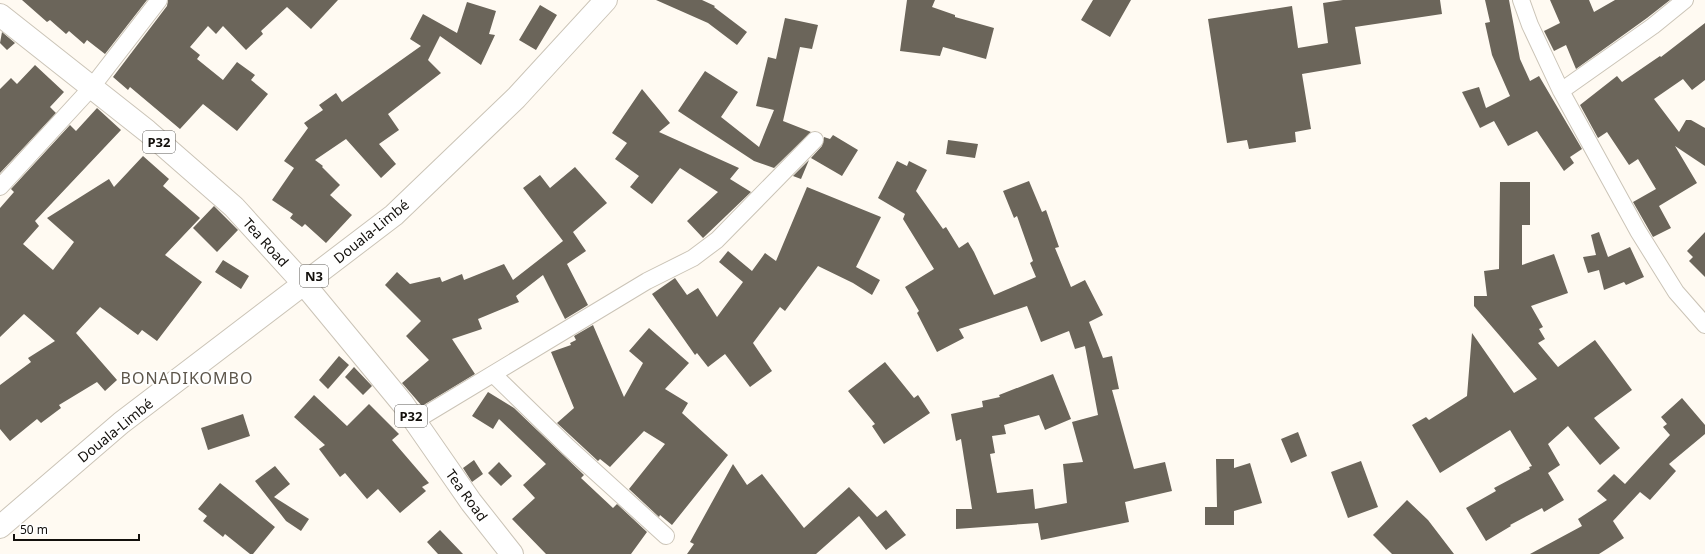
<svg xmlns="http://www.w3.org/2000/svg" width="1705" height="554" font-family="'Noto Sans',sans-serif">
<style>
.building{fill:#6b655a}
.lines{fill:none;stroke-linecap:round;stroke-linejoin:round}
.street-casing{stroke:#cbc4b7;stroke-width:18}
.primary-casing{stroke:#cbc4b7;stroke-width:24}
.highway-casing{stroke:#cbc4b7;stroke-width:24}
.street{stroke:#fff;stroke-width:16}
.primary{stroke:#fff;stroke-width:22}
.highway{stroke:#fff;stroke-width:22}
.labels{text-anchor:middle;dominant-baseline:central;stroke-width:4;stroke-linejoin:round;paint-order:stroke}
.shield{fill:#fff;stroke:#5a5855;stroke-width:1}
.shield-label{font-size:13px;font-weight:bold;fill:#13100c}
.street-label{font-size:14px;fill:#13100c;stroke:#fff}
.quarter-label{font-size:16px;letter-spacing:1px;fill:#5d564b;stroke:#fff}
</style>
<rect width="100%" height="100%" fill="#fffaf2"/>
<!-- building -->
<path class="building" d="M 22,0 L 147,0 L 105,54 L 87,40 L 84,44 L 69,31 L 66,34 L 50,20 L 47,22 Z
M 168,0 L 338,0 L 311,29 L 287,7 L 261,31 L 263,34 L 246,50 L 223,26 L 216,34 L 208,26 L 190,47 L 200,55 L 197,59 L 223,80 L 237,62 L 255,75 L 251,80 L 268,94 L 237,131 L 203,104 L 180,129 L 130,87 L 128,90 L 113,77 L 167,6 Z
M 656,0 L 702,0 L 715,6 L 714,7 L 747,32 L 737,45 L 708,23 Z
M 907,0 L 935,0 L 932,7 L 955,15 L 955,17 L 994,28 L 986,59 L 943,47 L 940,56 L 900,51 Z
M 1093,0 L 1131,0 L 1110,37 L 1081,20 Z
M 1343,0 L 1440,0 L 1442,14 L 1355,27 L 1361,64 L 1302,74 L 1311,129 L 1295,132 L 1296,142 L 1249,149 L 1247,140 L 1227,143 L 1208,19 L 1292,6 L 1298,48 L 1328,43 L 1323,3 Z
M 1485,0 L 1509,0 L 1520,59 L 1530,81 L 1539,76 L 1582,149 L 1570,157 L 1574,163 L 1564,171 L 1537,131 L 1508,146 L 1494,121 L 1480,128 L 1462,92 L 1479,87 L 1486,108 L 1510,96 L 1492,55 L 1485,23 L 1490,22 Z
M 1550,0 L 1589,0 L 1594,12 L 1615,0 L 1670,0 L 1647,18 L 1576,69 L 1566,45 L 1554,51 L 1544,31 L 1560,23 Z
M 467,2 L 496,11 L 489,34 L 495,35 L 481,65 L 440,36 L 428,60 L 441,73 L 388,114 L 399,130 L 379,144 L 396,164 L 381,178 L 346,139 L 315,160 L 323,166 L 322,167 L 340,185 L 330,195 L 352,215 L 326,243 L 305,224 L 302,227 L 290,218 L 293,214 L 272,200 L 294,168 L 284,161 L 308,128 L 304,123 L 323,110 L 319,105 L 336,93 L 342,102 L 421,46 L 410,39 L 423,14 L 457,33 Z
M 540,5 L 557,15 L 536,50 L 519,40 Z
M 785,18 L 818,25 L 812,49 L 800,47 L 783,121 L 811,132 L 774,168 L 754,161 L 678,111 L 705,71 L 738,92 L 721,117 L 759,147 L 774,110 L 756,106 L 768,57 L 776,59 Z
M 1705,23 L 1705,80 L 1692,90 L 1683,79 L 1654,99 L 1679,132 L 1686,120 L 1691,120 L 1705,128 L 1705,166 L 1675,146 L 1697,183 L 1659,206 L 1671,228 L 1653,237 L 1633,202 L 1656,189 L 1638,159 L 1629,165 L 1607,132 L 1598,138 L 1580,105 L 1617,76 L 1622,82 L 1660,56 L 1661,57 Z
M 2,32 L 15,43 L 7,50 L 0,43 Z
M 35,65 L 64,92 L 50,107 L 56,113 L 0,173 L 0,89 L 11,78 L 17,84 Z
M 642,89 L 670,123 L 659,132 L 739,168 L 730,179 L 751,192 L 703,238 L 687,221 L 718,192 L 680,168 L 652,204 L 630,187 L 639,176 L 615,159 L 627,143 L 612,133 Z
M 97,108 L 121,130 L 35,221 L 39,226 L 23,244 L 53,270 L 74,242 L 47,218 L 109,179 L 114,187 L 143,156 L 169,179 L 163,186 L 200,218 L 165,255 L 202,282 L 157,341 L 142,330 L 138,335 L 100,307 L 76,333 L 117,380 L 105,391 L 97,382 L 59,405 L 61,408 L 41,423 L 37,419 L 10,441 L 0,429 L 0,385 L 31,362 L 28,358 L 55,341 L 24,314 L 0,337 L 0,208 L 14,192 L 11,189 L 70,125 L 76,131 Z
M 833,135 L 858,150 L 842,176 L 811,158 L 822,146 L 824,137 L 830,139 Z
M 948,140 L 978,144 L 975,158 L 946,154 Z
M 809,160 L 801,179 L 793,176 Z
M 897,161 L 907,166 L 909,161 L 927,170 L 916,191 L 943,229 L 946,227 L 959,248 L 968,242 L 974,252 L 994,295 L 1036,277 L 1030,263 L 1033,261 L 1017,216 L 1014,218 L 1003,191 L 1029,181 L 1042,212 L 1046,210 L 1059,247 L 1055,248 L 1071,287 L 1085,280 L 1103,315 L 1089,322 L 1103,358 L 1112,356 L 1119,389 L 1112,390 L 1134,469 L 1165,462 L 1172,491 L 1125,502 L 1129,522 L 1041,540 L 1038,523 L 956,529 L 956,509 L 972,509 L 961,439 L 956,441 L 951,414 L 983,407 L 982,401 L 1000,397 L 999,395 L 1053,374 L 1071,419 L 1045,430 L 1039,415 L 1004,425 L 1006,434 L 992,436 L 995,453 L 990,454 L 997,493 L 1033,489 L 1035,509 L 1067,503 L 1063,464 L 1083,462 L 1072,422 L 1098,415 L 1085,346 L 1075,349 L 1069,331 L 1041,342 L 1027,306 L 959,329 L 964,338 L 937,352 L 917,313 L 919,311 L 905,287 L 934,269 L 903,219 L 905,214 L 878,198 Z
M 575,167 L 607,203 L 573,232 L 586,251 L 567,264 L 588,305 L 565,319 L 543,275 L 516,296 L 519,302 L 478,319 L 482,329 L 452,339 L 475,374 L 422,406 L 402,383 L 429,360 L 406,336 L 421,321 L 385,285 L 397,272 L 410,284 L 440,277 L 442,282 L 462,274 L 464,280 L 504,264 L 513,280 L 563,241 L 523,188 L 540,175 L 550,188 Z
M 1500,182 L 1530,182 L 1530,225 L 1522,225 L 1522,265 L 1554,254 L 1568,293 L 1531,306 L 1543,327 L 1539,329 L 1545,339 L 1538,343 L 1558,367 L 1595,340 L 1632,390 L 1594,418 L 1620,448 L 1600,465 L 1568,426 L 1548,444 L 1560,465 L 1548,473 L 1564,500 L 1544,512 L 1542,508 L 1510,525 L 1511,526 L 1486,541 L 1466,508 L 1496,491 L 1494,488 L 1530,469 L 1529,467 L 1532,466 L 1510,430 L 1440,473 L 1412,425 L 1426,417 L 1429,420 L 1467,396 L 1472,333 L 1514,393 L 1537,379 L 1474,306 L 1474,296 L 1487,296 L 1484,271 L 1499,269 Z
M 807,187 L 881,217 L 856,267 L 880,280 L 872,295 L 853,283 L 818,266 L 785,311 L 780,307 L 753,343 L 772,371 L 750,387 L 725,354 L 708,367 L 697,353 L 695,355 L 652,294 L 675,278 L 687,295 L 698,288 L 717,317 L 743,282 L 719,262 L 728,251 L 752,271 L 765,253 L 776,261 Z
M 214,206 L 238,230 L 217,252 L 193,228 Z
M 1599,232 L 1608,257 L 1630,247 L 1644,277 L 1626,285 L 1624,282 L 1604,290 L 1599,270 L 1588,273 L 1583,257 L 1596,255 L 1591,235 Z
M 1705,232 L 1705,277 L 1689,261 L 1693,257 L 1687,251 Z
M 223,260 L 249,276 L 241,289 L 215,272 Z
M 593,325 L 624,397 L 643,363 L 629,351 L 649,328 L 689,363 L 665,389 L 688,403 L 682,413 L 728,455 L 672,525 L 660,515 L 659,517 L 629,489 L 665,444 L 644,431 L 610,467 L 600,459 L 598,461 L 557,423 L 574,408 L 551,352 L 571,345 L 570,343 L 576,340 L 574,336 Z
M 339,356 L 349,365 L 328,389 L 319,380 Z
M 885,362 L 914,398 L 918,395 L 930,413 L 884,444 L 872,426 L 875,424 L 848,391 Z
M 354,367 L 372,386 L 363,395 L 345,377 Z
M 488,392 L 514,408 L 584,475 L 581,478 L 613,508 L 617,504 L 647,532 L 631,554 L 546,554 L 512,519 L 535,498 L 523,485 L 546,464 L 499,419 L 493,429 L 472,416 Z
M 314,395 L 347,426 L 369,404 L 399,434 L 392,440 L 429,483 L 422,487 L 426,491 L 400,513 L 378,489 L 367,499 L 345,473 L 340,477 L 319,449 L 325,445 L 294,417 Z
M 1682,398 L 1705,425 L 1705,434 L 1669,464 L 1676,471 L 1650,500 L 1640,492 L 1613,521 L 1624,538 L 1599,554 L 1530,554 L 1582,526 L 1578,519 L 1607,500 L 1597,491 L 1614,474 L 1625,484 L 1670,435 L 1663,427 L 1667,424 L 1661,417 Z
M 243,414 L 250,436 L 208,450 L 201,428 Z
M 1298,432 L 1307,456 L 1291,463 L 1281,439 Z
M 1216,459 L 1234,459 L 1234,468 L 1250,463 L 1262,503 L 1234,511 L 1234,525 L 1205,525 L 1205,507 L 1217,507 Z
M 474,460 L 483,474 L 472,482 L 463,468 Z
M 1361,461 L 1378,507 L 1348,518 L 1331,472 Z
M 499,462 L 512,476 L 501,486 L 488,473 Z
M 733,464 L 747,485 L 762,474 L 804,528 L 849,487 L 877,517 L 886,510 L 906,535 L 886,550 L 859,516 L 816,554 L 687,554 L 694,544 L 690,542 Z
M 275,466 L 290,484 L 274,497 L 309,519 L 301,531 L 286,521 L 255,481 Z
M 220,483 L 275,527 L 253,554 L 250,554 L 225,534 L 223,537 L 203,521 L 207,516 L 198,509 Z
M 1407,500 L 1428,520 L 1454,554 L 1392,554 L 1373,535 Z
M 440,530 L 463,554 L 438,554 L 427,542 Z"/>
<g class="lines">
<defs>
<path id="street" d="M 1521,0 L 1530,25 L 1561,91 L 1638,231 L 1676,292 L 1705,325
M 1561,91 L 1653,26 L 1685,0
M 0,187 L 91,88 L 159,0
M 493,374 L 568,447 L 666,536
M 415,421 L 647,281 L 693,258 L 717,240 L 815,140"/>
<path id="primary" d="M 0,15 L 147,131 L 234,207 L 304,284 L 403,404 L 471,502 L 512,554"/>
<path id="highway" d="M 0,527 L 121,423 L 394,215 L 516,98 L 606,0"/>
</defs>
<!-- street casing -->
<use href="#street" class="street-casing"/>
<!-- primary casing -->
<use href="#primary" class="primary-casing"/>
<!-- highway casing -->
<use href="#highway" class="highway-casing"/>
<!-- street -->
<use href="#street" class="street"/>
<!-- primary -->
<use href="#primary" class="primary"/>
<!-- highway -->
<use href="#highway" class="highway"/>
</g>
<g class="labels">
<!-- shield labels -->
<g class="shield">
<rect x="143" y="131" width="32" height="22" rx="3"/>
<rect x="300" y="265" width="28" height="22" rx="3"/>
<rect x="395" y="405" width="32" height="22" rx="3"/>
</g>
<g class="shield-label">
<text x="159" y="142">P32</text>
<text x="314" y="276">N3</text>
<text x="411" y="416">P32</text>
</g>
<!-- street labels -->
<g class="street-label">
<text transform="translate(371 231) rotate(-39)">Douala-Limbé</text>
<text transform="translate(266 242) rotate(48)">Tea Road</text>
<text transform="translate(115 430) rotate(-39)">Douala-Limbé</text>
<text transform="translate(467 495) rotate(54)">Tea Road</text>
</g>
<!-- quarter labels -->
<g class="quarter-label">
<text x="187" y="378">BONADIKOMBO</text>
</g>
</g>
<!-- scale -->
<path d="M14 534v6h125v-6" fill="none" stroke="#13100c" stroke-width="2"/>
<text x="20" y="534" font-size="12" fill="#13100c" stroke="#ffffff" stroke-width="3" paint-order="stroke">50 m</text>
</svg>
